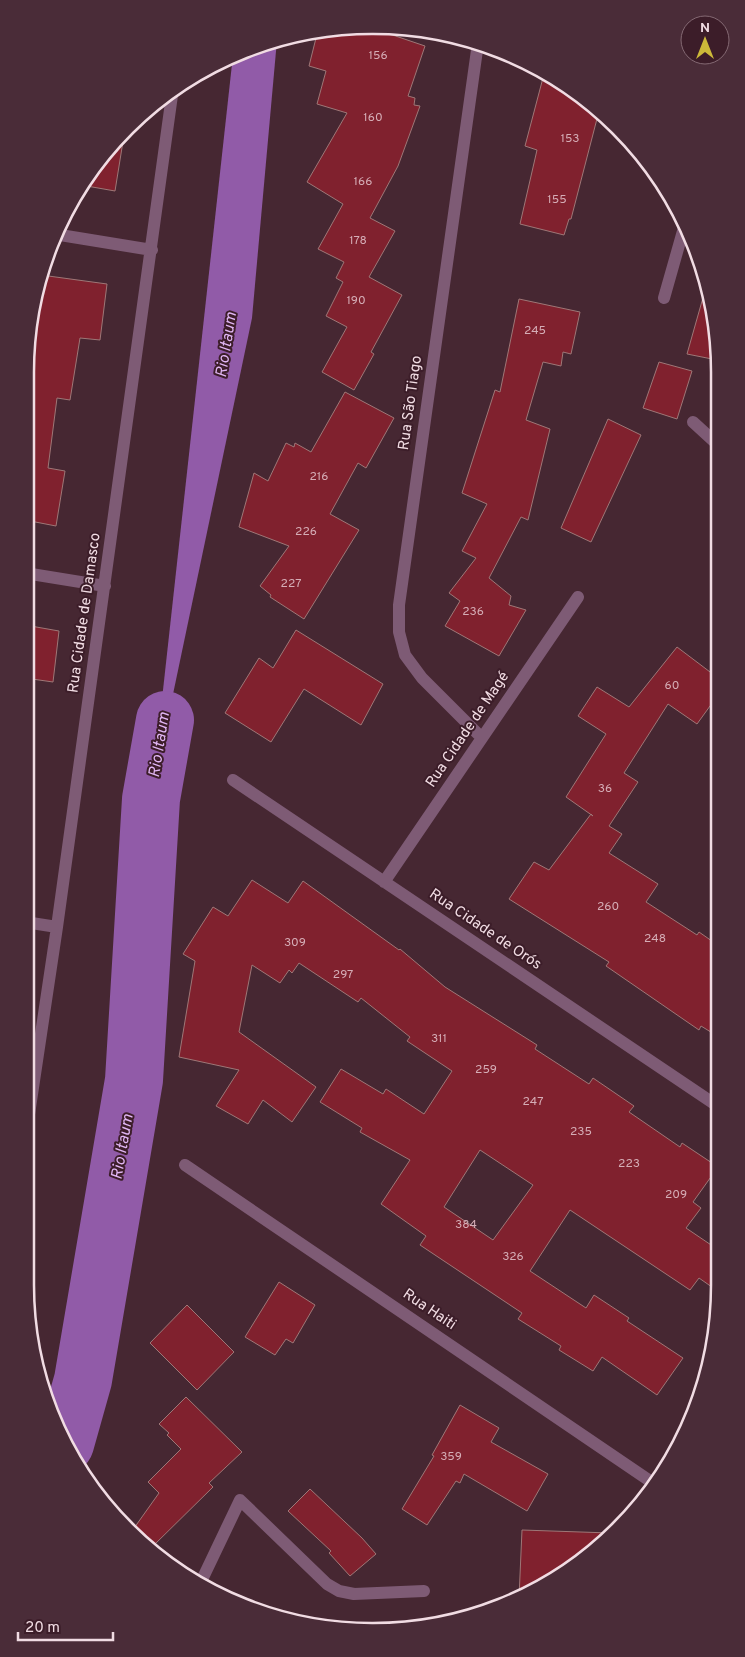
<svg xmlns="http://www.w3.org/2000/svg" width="745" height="1657" font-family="Overpass,sans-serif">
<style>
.water{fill:#915ba8}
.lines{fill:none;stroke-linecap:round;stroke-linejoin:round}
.river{stroke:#915ba8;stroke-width:58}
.building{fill:#80212e;stroke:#9e7777;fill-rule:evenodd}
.minor{stroke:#7e5b75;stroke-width:12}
.labels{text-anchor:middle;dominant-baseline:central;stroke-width:4;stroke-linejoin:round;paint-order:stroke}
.number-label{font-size:12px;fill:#d5adb6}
.street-label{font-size:15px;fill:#f1dce3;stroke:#3c1d29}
.water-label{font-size:16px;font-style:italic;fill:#e1b6f4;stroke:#3c1d29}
.rim{fill:none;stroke:#f1dce3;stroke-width:2.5}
</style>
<rect width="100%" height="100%" fill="#462732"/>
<!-- water -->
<path class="water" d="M 277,40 L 252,318 L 151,799 L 233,55 Z"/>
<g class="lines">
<!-- river -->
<path class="river" d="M 65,1444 L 83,1380 L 134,1080 L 151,799 L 165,720"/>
</g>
<!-- building -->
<path class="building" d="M 366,26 L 425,46 L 408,96 L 415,98 L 414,105 L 420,106 L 398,166 L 370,218 L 395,231 L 369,277 L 402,295 L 371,352 L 374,354 L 354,390 L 322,372 L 347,327 L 326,316 L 343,282 L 336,278 L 344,262 L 318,249 L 343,204 L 307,182 L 347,113 L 317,104 L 326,71 L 309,66 L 318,30 Z
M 544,74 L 584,97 L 599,111 L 571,219 L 569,219 L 564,235 L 520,224 L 537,150 L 525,146 Z
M 125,129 L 115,191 L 81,185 L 83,180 Z
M 41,275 L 107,284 L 100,340 L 80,338 L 70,400 L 57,398 L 48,468 L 65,471 L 56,526 L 25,520 L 25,372 L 32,305 Z
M 706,287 L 717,327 L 717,360 L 687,354 Z
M 519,299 L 580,312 L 571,354 L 563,352 L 561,366 L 543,362 L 526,420 L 550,429 L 528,520 L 521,517 L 489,578 L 511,596 L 509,605 L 526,610 L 499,656 L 445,626 L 460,601 L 449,593 L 476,558 L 462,551 L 487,504 L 462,493 L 495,390 L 500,392 Z
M 659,362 L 692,371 L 677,419 L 643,408 Z
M 345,392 L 394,418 L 366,468 L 358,463 L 330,514 L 359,530 L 304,619 L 270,597 L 271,595 L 260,586 L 289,546 L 239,527 L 254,473 L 268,481 L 286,443 L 294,447 L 295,443 L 311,452 Z
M 608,419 L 641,435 L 591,542 L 561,528 Z
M 25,625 L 59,631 L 53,682 L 25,678 Z
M 296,630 L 383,684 L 361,725 L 304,689 L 271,742 L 225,713 L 259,658 L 273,668 Z
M 677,647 L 718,678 L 718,695 L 697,724 L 668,704 L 624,773 L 638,782 L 609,826 L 622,834 L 609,853 L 658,884 L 646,902 L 697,935 L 699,932 L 719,946 L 719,1037 L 701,1026 L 699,1030 L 606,966 L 609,962 L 509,899 L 534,862 L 549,870 L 591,814 L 593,816 L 566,797 L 606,734 L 578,716 L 597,687 L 629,707 Z
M 252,880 L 288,903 L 303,881 L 399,950 L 400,949 L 445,987 L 537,1045 L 535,1049 L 589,1084 L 593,1078 L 634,1106 L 629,1112 L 680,1147 L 682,1143 L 718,1167 L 693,1202 L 701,1208 L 686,1228 L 720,1251 L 719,1292 L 699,1278 L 690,1290 L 570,1210 L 530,1271 L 586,1308 L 594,1295 L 629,1318 L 627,1321 L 683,1358 L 657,1395 L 602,1357 L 593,1371 L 559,1350 L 561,1346 L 518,1319 L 522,1313 L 420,1245 L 426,1236 L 381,1204 L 410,1160 L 360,1132 L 362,1128 L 320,1102 L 341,1069 L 383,1094 L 386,1089 L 424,1114 L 452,1071 L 407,1041 L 410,1037 L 361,998 L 358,1002 L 299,963 L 292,973 L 289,970 L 280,983 L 252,965 L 239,1032 L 316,1087 L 292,1122 L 263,1100 L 248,1124 L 216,1106 L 239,1070 L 179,1057 L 195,961 L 183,954 L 213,907 L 228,916 ZM 480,1150 L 533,1185 L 493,1240 L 444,1207 Z
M 279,1282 L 315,1305 L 293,1343 L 286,1339 L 275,1355 L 245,1337 Z
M 187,1305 L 234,1352 L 197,1390 L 150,1343 Z
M 186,1397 L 242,1452 L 209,1483 L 213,1487 L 152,1547 L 132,1531 L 159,1493 L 148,1482 L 181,1449 L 167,1435 L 169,1433 L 159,1424 Z
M 460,1405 L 499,1428 L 491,1442 L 548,1474 L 527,1511 L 464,1474 L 460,1483 L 456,1481 L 427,1525 L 402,1509 L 434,1456 L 432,1455 Z
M 310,1489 L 362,1538 L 376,1554 L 350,1576 L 329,1553 L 331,1551 L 288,1511 Z
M 522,1530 L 610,1533 L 546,1586 L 519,1598 Z"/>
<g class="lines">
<!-- minor -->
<path class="minor" d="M 478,43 L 399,605 L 399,632 L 405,655 L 422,678 L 482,738
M 54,234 L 152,250
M 664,298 L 685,224
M 693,422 L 717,444
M 25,573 L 105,586
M 233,780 L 719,1107
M 384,882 L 578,597
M 25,922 L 57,927
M 25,1141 L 57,927 L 173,88
M 185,1165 L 653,1483
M 199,1586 L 240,1500 L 327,1584 L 339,1591 L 354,1594 L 424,1591"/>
</g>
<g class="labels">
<!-- number labels -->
<g class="number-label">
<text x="378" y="56">156</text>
<text x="373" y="118">160</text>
<text x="570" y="139">153</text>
<text x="363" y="182">166</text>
<text x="557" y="200">155</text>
<text x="358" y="241">178</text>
<text x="356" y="301">190</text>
<text x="535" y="331">245</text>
<text x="319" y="477">216</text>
<text x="306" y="532">226</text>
<text x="291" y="584">227</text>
<text x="473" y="612">236</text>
<text x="672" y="686">60</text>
<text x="605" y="789">36</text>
<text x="608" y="907">260</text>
<text x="655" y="939">248</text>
<text x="295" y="943">309</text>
<text x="343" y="975">297</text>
<text x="439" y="1039">311</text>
<text x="486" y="1070">259</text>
<text x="533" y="1102">247</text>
<text x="581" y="1132">235</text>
<text x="629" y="1164">223</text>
<text x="676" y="1195">209</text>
<text x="466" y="1225">384</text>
<text x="513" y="1257">326</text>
<text x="451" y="1457">359</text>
</g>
<!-- street labels -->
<g class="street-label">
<text transform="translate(411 403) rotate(-82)">Rua São Tiago</text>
<text transform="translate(85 613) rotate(-82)">Rua Cidade de Damasco</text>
<text transform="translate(468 730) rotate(-56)">Rua Cidade de Magé</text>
<text transform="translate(485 930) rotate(34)">Rua Cidade de Orós</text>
<text transform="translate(429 1310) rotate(34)">Rua Haiti</text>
</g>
<!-- water labels -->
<g class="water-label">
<text transform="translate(227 345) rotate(-81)">Rio Itaum</text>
<text transform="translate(160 745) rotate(-81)">Rio Itaum</text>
<text transform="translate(123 1147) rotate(-80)">Rio Itaum</text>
</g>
</g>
<!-- crop -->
<path d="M0 0H745V1657H0ZM372 34H373A338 338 0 0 1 711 372V1285A338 338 0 0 1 373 1623H372A338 338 0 0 1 34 1285V372A338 338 0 0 1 372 34Z" fill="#4a2c38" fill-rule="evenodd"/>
<path class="rim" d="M372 34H373A338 338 0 0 1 711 372V1285A338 338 0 0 1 373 1623H372A338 338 0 0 1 34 1285V372A338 338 0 0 1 372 34Z"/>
<!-- north arrow -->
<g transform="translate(705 40)"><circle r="24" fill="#3c1d29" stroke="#846973"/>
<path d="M0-4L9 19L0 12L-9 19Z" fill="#ccb939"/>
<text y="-8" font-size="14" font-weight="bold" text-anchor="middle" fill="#f1dce3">N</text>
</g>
<!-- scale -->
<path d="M18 1632v8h95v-8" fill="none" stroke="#f1dce3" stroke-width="2.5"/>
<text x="25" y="1632" font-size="15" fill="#f1dce3" stroke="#3c1d29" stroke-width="4" paint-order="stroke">20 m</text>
</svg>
